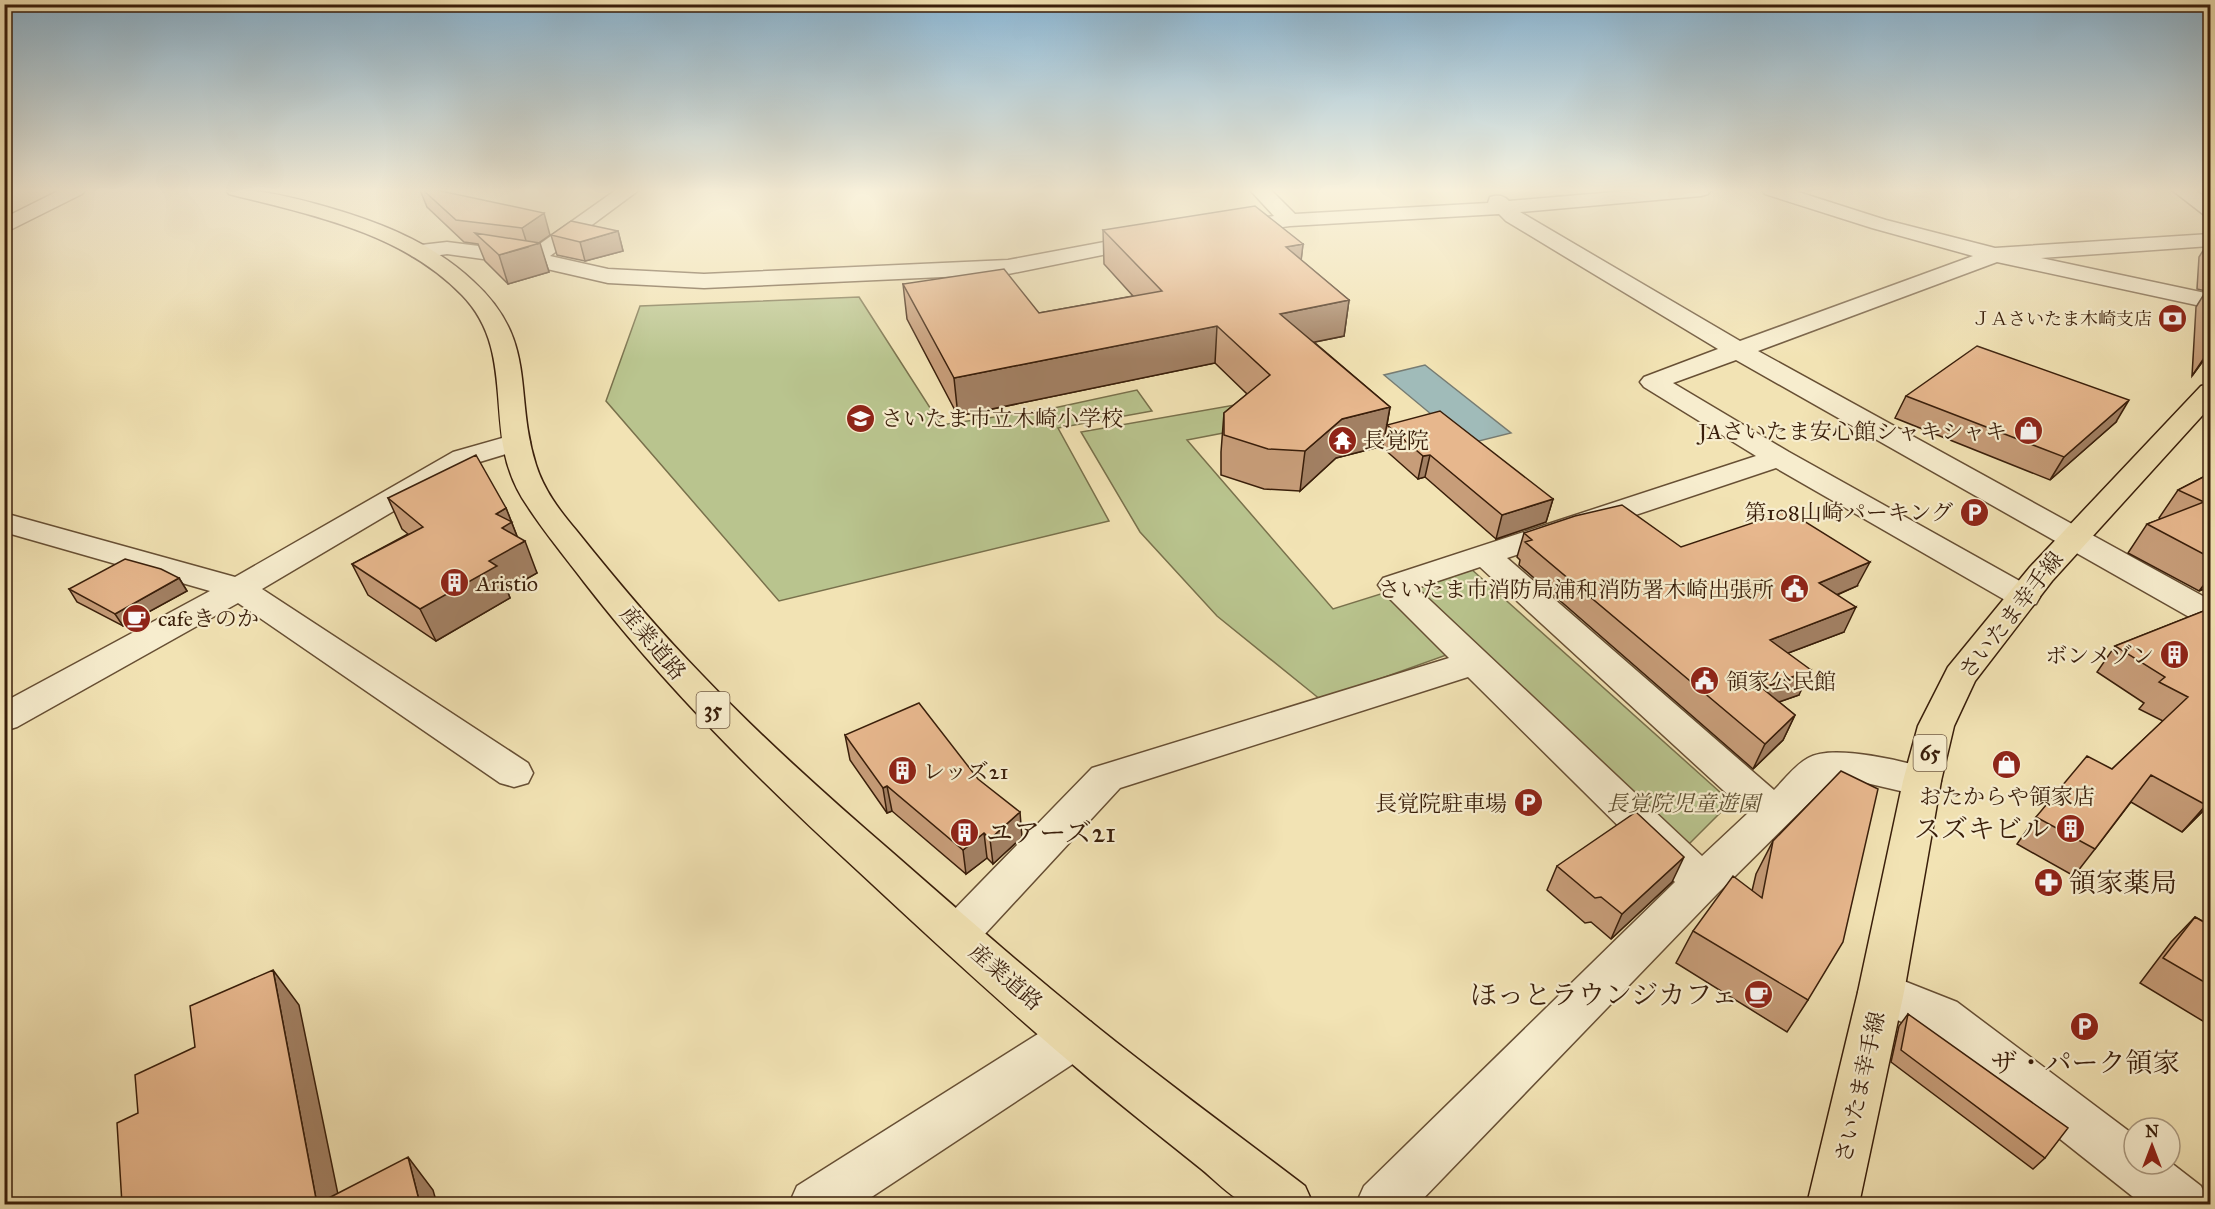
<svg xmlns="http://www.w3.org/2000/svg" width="2215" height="1209" font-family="'IM FELL Great Primer','Noto Serif JP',serif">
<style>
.green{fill:#b9c48e;stroke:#79714c;stroke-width:1.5}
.water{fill:#a0bbb9;stroke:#777c73;stroke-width:1.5}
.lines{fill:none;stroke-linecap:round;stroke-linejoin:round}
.minor-casing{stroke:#674f34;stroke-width:3}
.primary-casing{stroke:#391e0a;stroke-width:3}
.minor{fill:#f7edce;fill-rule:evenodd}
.primary{fill:#f2e3b4;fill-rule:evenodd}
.wall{fill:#c79d79;stroke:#391e0a;stroke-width:1.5}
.shaded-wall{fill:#a28063;stroke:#391e0a;stroke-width:1.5}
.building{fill:#e7b78d;stroke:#391e0a;stroke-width:1.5}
.labels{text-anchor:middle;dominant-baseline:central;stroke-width:4.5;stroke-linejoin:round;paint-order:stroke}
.far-poi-label{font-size:18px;fill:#391e0a;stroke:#f7edce;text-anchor:end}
.shield{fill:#f7edce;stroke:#725c45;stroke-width:1.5}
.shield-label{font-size:21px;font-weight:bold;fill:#391e0a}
.poi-label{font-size:22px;fill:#391e0a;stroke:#f7edce;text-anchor:start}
.street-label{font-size:22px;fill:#391e0a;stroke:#f7edce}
.park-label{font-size:22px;font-style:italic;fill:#5f5032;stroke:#f7edce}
.near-poi-label{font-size:27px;fill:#391e0a;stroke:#f7edce;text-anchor:end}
</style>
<rect width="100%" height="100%" fill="#f2e3b4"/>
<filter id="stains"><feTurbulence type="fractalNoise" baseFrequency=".00333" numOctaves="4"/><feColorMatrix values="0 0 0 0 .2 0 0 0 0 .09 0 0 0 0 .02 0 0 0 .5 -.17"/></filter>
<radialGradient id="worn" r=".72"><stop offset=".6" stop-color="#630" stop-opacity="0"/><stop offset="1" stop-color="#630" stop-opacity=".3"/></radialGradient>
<!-- green -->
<path class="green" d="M 859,297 L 941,425 L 1054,408 L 1137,390 L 1152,411 L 1058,428 L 1109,521 L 779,601 L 606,401 L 640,306 Z
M 1246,403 L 1270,424 L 1187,440 L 1333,609 L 1390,591 L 1452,653 L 1321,700 L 1217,616 L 1140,532 L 1081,432 Z
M 1470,568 L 1731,802 L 1683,850 L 1411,587 Z"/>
<!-- water -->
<path class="water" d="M 1425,365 L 1511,433 L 1467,444 L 1384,375 Z"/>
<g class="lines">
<defs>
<path id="minor" d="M 60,190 L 85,190 L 82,194 L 4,233 L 4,218 Z
M 616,190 L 639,190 L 550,256 L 608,269 L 704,274 L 1008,260 L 1147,234 L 1155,235 L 1158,240 L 1155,245 L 1147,246 L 1008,274 L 704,288 L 608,283 L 534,266 L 447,254 L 420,258 L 412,256 L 409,251 L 412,246 L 447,242 L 535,253 L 537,246 Z
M 1250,190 L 1271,190 L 1295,214 L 1488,203 L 1490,197 C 1498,195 1503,195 1509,201 L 1637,190 L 1711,190 L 1708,194 L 1701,196 L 1520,212 L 1740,341 L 1973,256 L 1872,228 L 1765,194 L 1762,190 L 1792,190 L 1886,220 L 1995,248 L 2210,234 L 2210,246 L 2041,258 L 2210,294 L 2210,308 L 1997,262 L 1758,351 L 2210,600 L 2210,625 L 2198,622 L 1736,360 L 1673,383 L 1789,452 L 2036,590 L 2040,597 L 2036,604 L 2024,607 L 2012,604 L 1776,468 L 1507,558 L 1774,790 C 1784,780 1795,765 1808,758 C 1833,743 1908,762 1936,771 L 1941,781 L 1936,791 L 1922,796 L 1862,782 L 1830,782 L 1717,894 L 1418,1204 L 1356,1204 L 1364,1186 L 1675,882 L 1468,677 L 1120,788 L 972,948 L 957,953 L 942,948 L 935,935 L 942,922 L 1092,768 L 1449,658 L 1383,592 L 1378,585 L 1383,578 L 1756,456 L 1644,387 L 1640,382 L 1644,377 L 1718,349 L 1506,221 L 1499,214 L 1290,226 L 1230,234 L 1223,232 L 1220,228 L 1223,224 L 1274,216 ZM 1480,567 L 1748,813 L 1702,856 L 1417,588 Z
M 2172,190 L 2195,190 L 2210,201 L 2210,216 L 2203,214 Z
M 516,434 L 526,436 L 530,442 L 526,448 L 473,464 L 262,589 L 528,763 L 533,773 L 528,783 L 514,787 L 500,783 L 238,603 L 17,727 L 4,731 L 4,702 L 210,591 L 4,532 L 4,513 L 235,577 L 453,452 Z
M 1881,972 L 1957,1002 L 2134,1135 L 2134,1164 L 2170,1164 L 2170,1162 L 2201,1186 L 2209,1204 L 2142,1204 L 1925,1032 L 1865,1006 L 1858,992 L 1865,978 Z
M 1074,1016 L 1091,1022 L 1097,1037 L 1091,1052 L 861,1204 L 789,1204 L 797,1186 L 1057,1022 Z"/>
<path id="primary" d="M 226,190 C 258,189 286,196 316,204 C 374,220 429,240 473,281 C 539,341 513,393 536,465 C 544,490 559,510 576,530 C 616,580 657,629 702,675 C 762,738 827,796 893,853 C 966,917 1039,981 1116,1042 C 1178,1091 1242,1138 1305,1186 L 1313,1204 C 1297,1204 1256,1209 1243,1202 C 1228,1195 1214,1179 1200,1168 C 1164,1139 1127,1110 1091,1080 C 1011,1013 934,942 858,871 C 760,781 666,688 584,582 C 565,557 545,533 528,507 C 516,490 508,471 504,450 C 494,395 505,339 462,295 C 401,232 311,215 229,194 Z
M 2210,384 L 2210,407 L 2052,581 L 1975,681 L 1954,726 L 1941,781 L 1904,992 L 1859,1204 L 1807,1204 L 1858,992 L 1903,781 L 1918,726 L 1948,667 L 2030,567 L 2201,386 Z"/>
</defs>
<!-- minor casing -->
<use href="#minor" class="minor-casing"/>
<!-- primary casing -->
<use href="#primary" class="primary-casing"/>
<!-- minor -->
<use href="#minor" class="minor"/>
<!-- primary -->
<use href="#primary" class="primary"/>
</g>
<!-- wall -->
<path class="wall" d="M 420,190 L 436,190 L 550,235 L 539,243 L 549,272 L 508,284 L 485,261 L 478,244 L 464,242 L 427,207 Z
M 1103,230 L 1303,244 L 1301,260 L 1349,300 L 1344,336 L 1314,342 L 1390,407 L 1387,425 L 1553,499 L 1546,522 L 1496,539 L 1425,477 L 1418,479 L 1383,448 L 1383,446 L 1336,458 L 1300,491 L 1264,489 L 1221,475 L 1221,452 L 1224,413 L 1247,394 L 1215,363 L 958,416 L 907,319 L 903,284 L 1039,313 L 1133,296 L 1104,264 Z
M 618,231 L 623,251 L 585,261 L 557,255 L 551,235 Z
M 2211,238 L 2211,350 L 2192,376 L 2196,307 L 2206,291 L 2197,289 L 2199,257 Z
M 1906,396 L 2116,422 L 2050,480 L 1895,418 Z
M 2211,473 L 2211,586 L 2199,591 L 2128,553 L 2147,524 L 2161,519 L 2159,518 L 2178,490 Z
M 388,498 L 506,508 L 517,536 L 537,573 L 507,590 L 510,598 L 436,641 L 368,595 L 352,564 L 408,534 L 402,529 Z
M 1524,533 L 1681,547 L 1857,586 L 1837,595 L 1844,632 L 1788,653 L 1799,695 L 1779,702 L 1795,715 L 1783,740 L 1753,769 L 1519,565 L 1520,560 L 1517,557 Z
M 179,578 L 187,591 L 123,626 L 77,602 L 69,589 Z
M 2211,608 L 2211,803 L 2182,832 L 2131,802 L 2095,849 L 2074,876 L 2017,844 L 2036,817 L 2112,769 L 2163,721 L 2139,709 L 2144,703 L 2097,672 L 2115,646 Z
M 845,735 L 1022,837 L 993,864 L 987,858 L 966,874 L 892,811 L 887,813 L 850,760 Z
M 1773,841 L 1808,1000 L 1787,1032 L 1676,963 L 1693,931 L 1752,891 L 1756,874 Z
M 1557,866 L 1672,882 L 1611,939 L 1591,922 L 1585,923 L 1547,890 Z
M 2195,917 L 2211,926 L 2211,1026 L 2140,983 L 2171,942 Z
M 1908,1014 L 2045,1158 L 2033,1169 L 1891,1062 L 1899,1026 Z"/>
<!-- shaded-wall -->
<path class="shaded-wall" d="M 544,213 L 550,235 L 537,244 L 540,243 L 549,272 L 508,284 L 499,255 L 528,247 L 522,228 Z
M 618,231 L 623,251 L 585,261 L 580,242 Z
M 1303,244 L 1299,279 L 1286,247 Z
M 1349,300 L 1344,336 L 1276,350 L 1280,314 Z
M 1217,326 L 1215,363 L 958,416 L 954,378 Z
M 2211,348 L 2211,350 L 2192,376 L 2206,355 Z
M 2129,400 L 2116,422 L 2050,480 L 2064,457 Z
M 1390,407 L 1383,446 L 1336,458 L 1300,491 L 1305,451 L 1342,419 Z
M 1430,455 L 1425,477 L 1418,479 L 1423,456 Z
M 1553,499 L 1546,522 L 1496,539 L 1502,515 Z
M 506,508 L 520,544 L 525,541 L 537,573 L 507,590 L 510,598 L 436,641 L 420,609 L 489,561 L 496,514 Z
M 1870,562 L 1857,586 L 1808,607 L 1819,583 Z
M 2211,576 L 2211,586 L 2199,591 Z
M 179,578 L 187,591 L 123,626 L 115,614 Z
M 1856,607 L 1844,632 L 1759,664 L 1770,640 Z
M 1811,670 L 1799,695 L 1750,712 L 1762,688 Z
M 1795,715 L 1783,740 L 1753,769 L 1765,744 Z
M 887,786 L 892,811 L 887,813 L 883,788 Z
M 2211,800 L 2211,803 L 2182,832 L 2206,805 Z
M 1020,812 L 1022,837 L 993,864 L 990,839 Z
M 984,833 L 987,858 L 966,874 L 963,850 Z
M 1684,857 L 1672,882 L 1611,939 L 1622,914 Z
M 273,970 L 299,1005 L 340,1204 L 317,1204 Z
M 408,1157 L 433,1190 L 437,1204 L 420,1204 Z"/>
<!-- building -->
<path class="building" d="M 423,190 L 436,190 L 544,213 L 522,228 L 456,220 Z
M 1255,206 L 1303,244 L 1286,247 L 1349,300 L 1280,314 L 1390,407 L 1342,419 L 1305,451 L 1268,449 L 1224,435 L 1224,413 L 1270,375 L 1217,326 L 954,378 L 903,284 L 1004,269 L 1039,313 L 1162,291 L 1103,230 Z
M 571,221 L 618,231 L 580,242 L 551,235 Z
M 475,233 L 540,243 L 499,255 Z
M 2209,287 L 2211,287 L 2211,348 L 2206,355 Z
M 1977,346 L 2129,400 L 2064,457 L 1906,396 Z
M 1440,411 L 1553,499 L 1502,515 L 1430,455 L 1423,456 L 1387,425 Z
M 476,455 L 506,508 L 496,514 L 512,522 L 502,528 L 525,541 L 489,561 L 497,566 L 420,609 L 352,564 L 423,527 L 388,498 Z
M 2211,473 L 2211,558 L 2147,524 L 2204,502 L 2178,490 Z
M 1622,505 L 1681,547 L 1788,511 L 1870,562 L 1819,583 L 1856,607 L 1770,640 L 1811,670 L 1762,688 L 1795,715 L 1765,744 L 1525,542 L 1532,540 L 1524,533 L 1575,516 Z
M 125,559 L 161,569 L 179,578 L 115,614 L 69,589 Z
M 2211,608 L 2211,747 L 2209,748 L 2211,748 L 2211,800 L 2206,805 L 2151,775 L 2095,849 L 2036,817 L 2087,756 L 2112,769 L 2188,697 L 2159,682 L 2165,677 L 2115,646 Z
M 919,703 L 978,779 L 1020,812 L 990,839 L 984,833 L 963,850 L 887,786 L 883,788 L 845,735 Z
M 1841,771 L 1878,789 L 1843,942 L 1808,1000 L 1693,931 L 1733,876 L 1762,898 L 1773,841 Z
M 1636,812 L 1684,857 L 1622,914 L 1601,897 L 1595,898 L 1557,866 Z
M 2195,917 L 2211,926 L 2211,986 L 2163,958 Z
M 273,970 L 317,1204 L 408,1157 L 420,1204 L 122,1204 L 117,1123 L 138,1113 L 135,1075 L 195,1047 L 190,1006 Z
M 1908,1014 L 2068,1128 L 2045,1158 L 1901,1050 Z"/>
<!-- sky -->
<linearGradient id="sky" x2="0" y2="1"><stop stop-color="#8bb7d5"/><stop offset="0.53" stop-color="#f9f2dd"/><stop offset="1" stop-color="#f9f2dd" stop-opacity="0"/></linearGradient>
<rect width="2215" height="359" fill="url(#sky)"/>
<!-- icons -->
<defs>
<symbol id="bank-disc" viewBox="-11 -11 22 22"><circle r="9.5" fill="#8f2418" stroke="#f7edce"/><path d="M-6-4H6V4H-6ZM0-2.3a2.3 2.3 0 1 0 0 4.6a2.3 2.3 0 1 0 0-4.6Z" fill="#fff"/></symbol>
<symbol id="school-disc" viewBox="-11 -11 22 22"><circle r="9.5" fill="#8f2418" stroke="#f7edce"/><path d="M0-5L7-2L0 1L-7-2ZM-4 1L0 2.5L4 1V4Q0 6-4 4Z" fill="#fff"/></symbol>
<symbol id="shop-disc" viewBox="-11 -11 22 22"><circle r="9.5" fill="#8f2418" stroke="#f7edce"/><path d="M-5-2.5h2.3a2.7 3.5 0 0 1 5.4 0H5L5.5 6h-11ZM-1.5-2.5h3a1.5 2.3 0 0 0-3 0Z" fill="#fff"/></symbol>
<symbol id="temple-disc" viewBox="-11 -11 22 22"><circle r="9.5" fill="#8f2418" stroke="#f7edce"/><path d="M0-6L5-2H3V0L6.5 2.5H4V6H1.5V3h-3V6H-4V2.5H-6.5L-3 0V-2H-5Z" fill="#fff"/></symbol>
<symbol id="parking-disc" viewBox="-11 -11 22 22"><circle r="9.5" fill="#8f2418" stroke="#f7edce"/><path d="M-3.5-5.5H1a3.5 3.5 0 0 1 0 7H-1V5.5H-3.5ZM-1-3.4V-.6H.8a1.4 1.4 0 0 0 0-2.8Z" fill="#fff"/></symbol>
<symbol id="building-disc" viewBox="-11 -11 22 22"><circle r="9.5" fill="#8f2418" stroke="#f7edce"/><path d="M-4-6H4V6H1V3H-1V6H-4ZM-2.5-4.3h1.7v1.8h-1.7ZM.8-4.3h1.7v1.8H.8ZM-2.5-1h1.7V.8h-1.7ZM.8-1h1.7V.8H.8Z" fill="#fff"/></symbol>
<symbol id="civic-disc" viewBox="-11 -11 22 22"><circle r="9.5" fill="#8f2418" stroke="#f7edce"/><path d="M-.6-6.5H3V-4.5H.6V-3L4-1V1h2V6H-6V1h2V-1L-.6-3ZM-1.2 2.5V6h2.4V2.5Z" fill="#fff"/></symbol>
<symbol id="cafe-disc" viewBox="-11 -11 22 22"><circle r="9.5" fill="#8f2418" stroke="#f7edce"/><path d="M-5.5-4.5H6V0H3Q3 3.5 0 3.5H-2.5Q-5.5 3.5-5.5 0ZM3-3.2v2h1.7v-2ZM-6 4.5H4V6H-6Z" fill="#fff"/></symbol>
<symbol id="pharmacy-disc" viewBox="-11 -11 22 22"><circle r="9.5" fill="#8f2418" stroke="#f7edce"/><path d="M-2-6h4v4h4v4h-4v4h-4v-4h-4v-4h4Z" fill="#fff"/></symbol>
</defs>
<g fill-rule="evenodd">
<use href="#bank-disc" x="2156" y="302" width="33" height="33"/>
<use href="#school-disc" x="844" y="402" width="33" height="33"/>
<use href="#shop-disc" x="2012" y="414" width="33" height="33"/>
<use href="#temple-disc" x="1326" y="424" width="33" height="33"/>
<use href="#parking-disc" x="1958" y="496" width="33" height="33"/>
<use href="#building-disc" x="438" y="566" width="33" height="33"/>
<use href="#civic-disc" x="1778" y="572" width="33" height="33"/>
<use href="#cafe-disc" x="120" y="602" width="33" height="33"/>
<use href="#building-disc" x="2158" y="638" width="33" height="33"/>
<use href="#civic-disc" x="1688" y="664" width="33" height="33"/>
<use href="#shop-disc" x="1990" y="748" width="33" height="33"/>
<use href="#building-disc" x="886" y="754" width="33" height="33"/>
<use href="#parking-disc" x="1512" y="786" width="33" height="33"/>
<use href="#building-disc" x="2054" y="812" width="33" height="33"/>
<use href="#building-disc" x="948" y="816" width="33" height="33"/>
<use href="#pharmacy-disc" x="2032" y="866" width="33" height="33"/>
<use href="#cafe-disc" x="1742" y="978" width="33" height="33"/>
<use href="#parking-disc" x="2068" y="1010" width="33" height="33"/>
</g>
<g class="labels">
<!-- far-poi labels -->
<g class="far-poi-label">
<text x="2152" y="319">ＪＡさいたま木崎支店</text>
</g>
<!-- shield labels -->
<g class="shield">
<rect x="696.5" y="692" width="33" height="36" rx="4.5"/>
<rect x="1913.5" y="735" width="33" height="36" rx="4.5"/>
</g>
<g class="shield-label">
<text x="713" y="710">35</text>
<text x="1930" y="753">65</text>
</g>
<!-- poi labels -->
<g class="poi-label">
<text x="881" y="418">さいたま市立木崎小学校</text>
<text x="2007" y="431" text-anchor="end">JAさいたま安心館シャキシャキ</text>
<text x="1363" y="440">長覚院</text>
<text x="1953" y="512" text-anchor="end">第108山崎パーキング</text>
<text x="476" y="583">Aristio</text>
<text x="1774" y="589" text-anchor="end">さいたま市消防局浦和消防署木崎出張所</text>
<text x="158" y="618">cafeきのか</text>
<text x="2154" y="655" text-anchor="end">ボンメゾン</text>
<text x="1726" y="681">領家公民館</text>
<text x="923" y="771">レッズ21</text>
<text x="2007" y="796" text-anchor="middle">おたからや領家店</text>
<text x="1507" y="803" text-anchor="end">長覚院駐車場</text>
</g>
<!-- street labels -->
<g class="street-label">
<text transform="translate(2011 615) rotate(-52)">さいたま幸手線</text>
<text transform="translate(653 643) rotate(50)">産業道路</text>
<text transform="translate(1006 977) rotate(41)">産業道路</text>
<text transform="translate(1860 1087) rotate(-77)">さいたま幸手線</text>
</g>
<!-- park labels -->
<g class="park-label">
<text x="1683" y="803">長覚院児童遊園</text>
</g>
<!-- near-poi labels -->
<g class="near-poi-label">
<text x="2049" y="828">スズキビル</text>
<text x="986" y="832" text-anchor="start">ユアーズ21</text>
<text x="2069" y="882" text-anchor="start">領家薬局</text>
<text x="1738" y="994">ほっとラウンジカフェ</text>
<text x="2085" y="1062" text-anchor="middle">ザ・パーク領家</text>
</g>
</g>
<!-- margin -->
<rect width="2215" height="1209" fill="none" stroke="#f2e3b4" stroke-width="24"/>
<rect x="6" y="6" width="2203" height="1197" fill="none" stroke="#391e0a" stroke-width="3"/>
<rect x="12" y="12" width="2191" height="1185" fill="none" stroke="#391e0a" stroke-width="1.5"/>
<!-- north arrow -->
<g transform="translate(2152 1146)"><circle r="28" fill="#f7edce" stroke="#ab9a80" stroke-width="1.5"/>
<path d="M0-4.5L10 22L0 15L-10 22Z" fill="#8f2418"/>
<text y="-9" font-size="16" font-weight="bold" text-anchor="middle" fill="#391e0a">N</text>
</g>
<rect width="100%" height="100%" filter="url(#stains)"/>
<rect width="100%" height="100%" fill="url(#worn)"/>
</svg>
